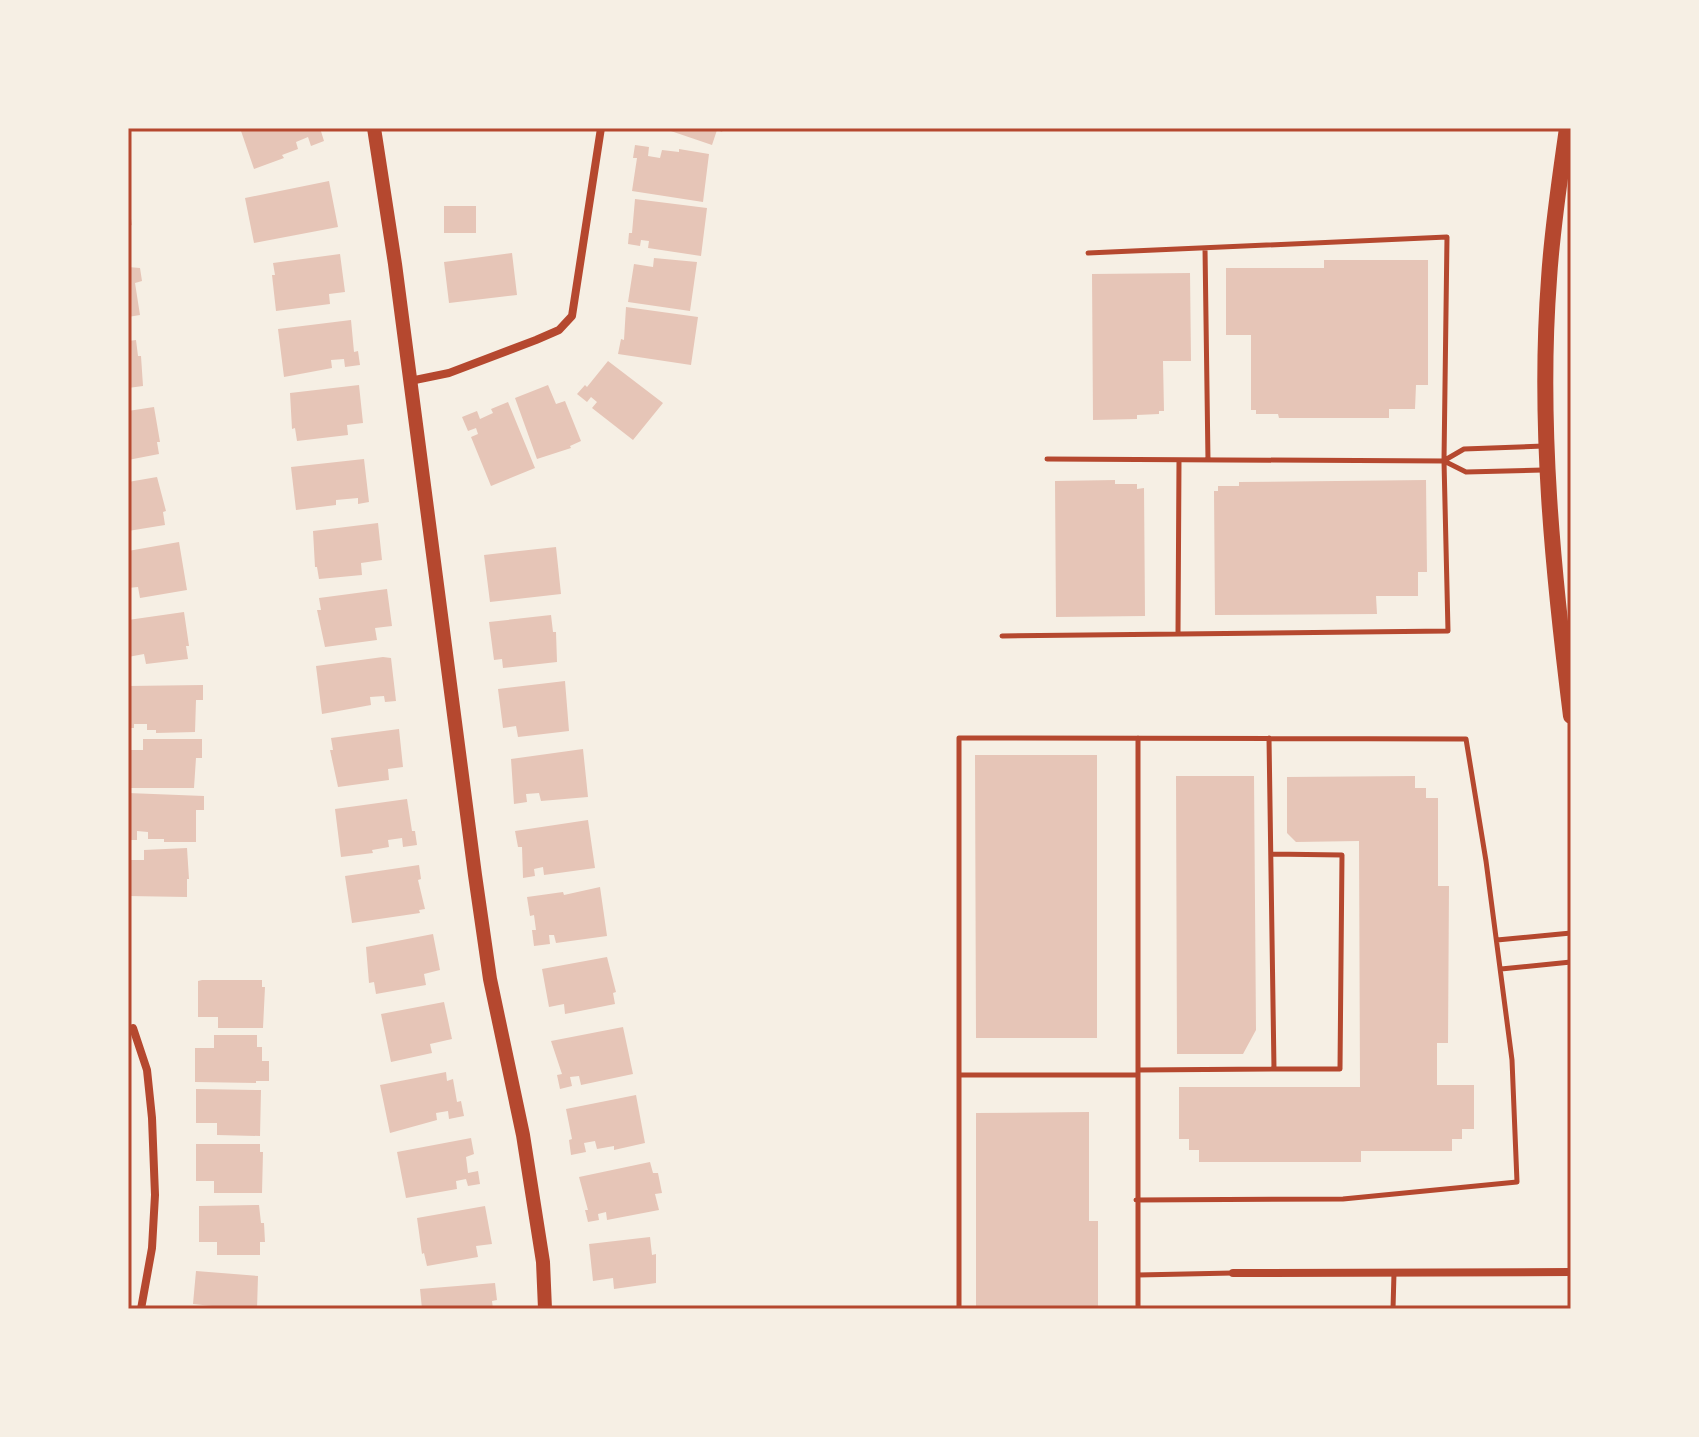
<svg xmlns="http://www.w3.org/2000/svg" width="1699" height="1437" font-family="Quicksand,sans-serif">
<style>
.building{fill:#e6c5b7}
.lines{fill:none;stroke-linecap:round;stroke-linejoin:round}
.service{stroke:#b5482f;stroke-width:5}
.minor{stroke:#b5482f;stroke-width:8}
.tertiary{stroke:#b5482f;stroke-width:14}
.secondary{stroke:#b5482f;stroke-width:16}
.neatline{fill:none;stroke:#b5482f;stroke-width:3}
</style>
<rect width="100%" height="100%" fill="#f6efe4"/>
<!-- building -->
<path class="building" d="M 240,128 L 320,128 L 324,141 L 311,146 L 308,137 L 296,142 L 298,149 L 282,155 L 284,158 L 254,169 Z
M 662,128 L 724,128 L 722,132 L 717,130 L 712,145 Z
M 635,145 L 649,147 L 648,156 L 660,158 L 662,150 L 679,152 L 679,149 L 709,154 L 703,202 L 632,191 L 637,158 L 633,158 Z
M 329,181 L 338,227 L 254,243 L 245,198 Z
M 635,199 L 707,208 L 701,256 L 648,248 L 649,241 L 641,240 L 640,246 L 628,244 L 629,233 L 632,233 Z
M 128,200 L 132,225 L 128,226 Z
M 444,206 L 476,206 L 476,233 L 444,233 Z
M 512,253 L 517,295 L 449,303 L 444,262 Z
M 340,254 L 345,292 L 329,294 L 330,304 L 276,311 L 272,275 L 275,275 L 273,263 Z
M 654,258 L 697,262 L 690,311 L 628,302 L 634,264 L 653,267 Z
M 1324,260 L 1428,260 L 1428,385 L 1416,385 L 1415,409 L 1389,409 L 1389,418 L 1279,418 L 1278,414 L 1256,414 L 1256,410 L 1251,410 L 1251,335 L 1226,335 L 1226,268 L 1324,268 Z
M 128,267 L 140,268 L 142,281 L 135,283 L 140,315 L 128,317 Z
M 1190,273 L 1191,361 L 1163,361 L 1164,411 L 1159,411 L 1159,414 L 1137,415 L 1137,419 L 1093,420 L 1092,274 Z
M 626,307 L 698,317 L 691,365 L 618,354 L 621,339 L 624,340 Z
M 351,320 L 354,352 L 358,351 L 360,365 L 345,367 L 344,359 L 331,360 L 332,368 L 284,377 L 278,329 Z
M 136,340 L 138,356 L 141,356 L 143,386 L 128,388 L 128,341 Z
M 608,361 L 663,403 L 633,440 L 592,408 L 597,402 L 591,397 L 587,402 L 577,394 L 585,385 L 587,387 Z
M 359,385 L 363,423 L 347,425 L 348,435 L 297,441 L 295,428 L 292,429 L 290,393 Z
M 548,385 L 556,404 L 565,401 L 581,441 L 570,446 L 571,448 L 537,459 L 515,398 Z
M 508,402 L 535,468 L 491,486 L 471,437 L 478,434 L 476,428 L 468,431 L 462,417 L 477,411 L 480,419 L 493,413 L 491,409 Z
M 154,407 L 160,442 L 157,442 L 159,454 L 128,460 L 128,411 Z
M 364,459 L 369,502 L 358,504 L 358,498 L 336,500 L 336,505 L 296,510 L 291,467 Z
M 157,477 L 166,511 L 163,512 L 165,525 L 128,531 L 128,482 Z
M 1115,480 L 1115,484 L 1137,484 L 1137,489 L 1144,488 L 1145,616 L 1056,617 L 1055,481 Z
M 1426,480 L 1427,572 L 1418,572 L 1418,596 L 1376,596 L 1377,614 L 1215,615 L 1214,491 L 1218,491 L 1218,486 L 1239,486 L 1239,482 Z
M 378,523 L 382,560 L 361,563 L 362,575 L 319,579 L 317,567 L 315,567 L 313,531 Z
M 179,542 L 187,590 L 140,598 L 138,587 L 128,588 L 128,551 Z
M 556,547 L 561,594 L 490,602 L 484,555 Z
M 387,589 L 392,626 L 375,628 L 377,640 L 325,647 L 317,610 L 321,610 L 319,598 Z
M 184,612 L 189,646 L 186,646 L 188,659 L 146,664 L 144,654 L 128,657 L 128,620 Z
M 551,615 L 553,632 L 556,632 L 557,662 L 503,668 L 502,659 L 494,660 L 489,622 Z
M 383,657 L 391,658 L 396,701 L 385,702 L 384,696 L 370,697 L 371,705 L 322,714 L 316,666 Z
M 565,681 L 569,731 L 518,737 L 516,726 L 503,728 L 498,689 Z
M 203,685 L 203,700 L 196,700 L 195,732 L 156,733 L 156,730 L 147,730 L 147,724 L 134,724 L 134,728 L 128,728 L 128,686 Z
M 399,729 L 403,767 L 388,769 L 389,780 L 338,787 L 330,750 L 333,750 L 331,738 Z
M 143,739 L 202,739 L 202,758 L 196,758 L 194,788 L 128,788 L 128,750 L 143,750 Z
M 583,749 L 588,797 L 541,801 L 539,793 L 526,794 L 527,802 L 514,804 L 511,759 Z
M 975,755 L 1097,755 L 1097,1038 L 976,1038 Z
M 1176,776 L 1254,776 L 1256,1030 L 1243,1054 L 1177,1054 Z
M 1415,776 L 1415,788 L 1426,788 L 1426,798 L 1438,798 L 1438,886 L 1449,886 L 1448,1043 L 1437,1043 L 1437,1085 L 1474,1085 L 1474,1129 L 1462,1129 L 1462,1139 L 1452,1139 L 1452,1151 L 1361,1151 L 1361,1162 L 1199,1162 L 1199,1150 L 1189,1150 L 1189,1139 L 1179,1139 L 1179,1087 L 1360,1087 L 1359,841 L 1296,842 L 1287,833 L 1287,777 Z
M 128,793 L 204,796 L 204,810 L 196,810 L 196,842 L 164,842 L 164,839 L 148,839 L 148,832 L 137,831 L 137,840 L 128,840 Z
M 407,799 L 412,831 L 415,831 L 417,845 L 403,847 L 402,838 L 388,840 L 389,847 L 372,850 L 373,853 L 341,857 L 335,809 Z
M 588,820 L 595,868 L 544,875 L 543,867 L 534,869 L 535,876 L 523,878 L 522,847 L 518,847 L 515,831 Z
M 187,848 L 189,879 L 187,879 L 187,897 L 128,896 L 128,860 L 144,860 L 144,850 Z
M 419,865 L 421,879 L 418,880 L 425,909 L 419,910 L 420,913 L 352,923 L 345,876 Z
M 600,887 L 607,936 L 556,943 L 554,935 L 549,935 L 550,944 L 534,946 L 532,930 L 536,930 L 534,915 L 530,916 L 527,897 L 563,892 L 564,895 Z
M 433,934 L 440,970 L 424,974 L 426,985 L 376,994 L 374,982 L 369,983 L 366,947 Z
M 607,957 L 616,992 L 613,993 L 615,1004 L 565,1014 L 564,1004 L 549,1007 L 542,969 Z
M 202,980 L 262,980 L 262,987 L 265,987 L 263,1028 L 218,1028 L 218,1017 L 198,1017 L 198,981 Z
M 444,1002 L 452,1039 L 430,1044 L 432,1053 L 391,1062 L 381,1014 Z
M 623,1027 L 633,1074 L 581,1085 L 579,1076 L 570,1077 L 572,1086 L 560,1089 L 557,1075 L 562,1074 L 551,1041 Z
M 214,1035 L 257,1035 L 257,1047 L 262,1047 L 262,1061 L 269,1061 L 269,1081 L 256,1081 L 256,1083 L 195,1082 L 195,1048 L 214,1048 Z
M 446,1072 L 447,1081 L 453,1079 L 457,1102 L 461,1101 L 464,1116 L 449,1119 L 448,1111 L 436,1113 L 437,1120 L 390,1133 L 380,1085 Z
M 196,1089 L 261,1090 L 260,1136 L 217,1135 L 217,1123 L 196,1123 Z
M 636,1095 L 645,1143 L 614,1150 L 614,1146 L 597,1149 L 595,1141 L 584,1143 L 586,1152 L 571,1155 L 569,1140 L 572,1139 L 566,1109 Z
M 1089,1112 L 1089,1221 L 1098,1221 L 1098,1309 L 976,1309 L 976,1113 Z
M 471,1138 L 474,1154 L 466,1157 L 468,1173 L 478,1171 L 480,1184 L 468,1186 L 466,1179 L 456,1181 L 457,1189 L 406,1198 L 397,1152 Z
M 196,1144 L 260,1144 L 260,1152 L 263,1152 L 262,1193 L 214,1193 L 214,1181 L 196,1181 Z
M 650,1162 L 653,1173 L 658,1173 L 662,1193 L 655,1194 L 659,1210 L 607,1220 L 606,1212 L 598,1214 L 599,1220 L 588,1222 L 585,1210 L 588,1210 L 579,1177 Z
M 259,1205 L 261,1223 L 264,1223 L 265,1242 L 260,1242 L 260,1255 L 217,1255 L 217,1242 L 199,1242 L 199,1206 Z
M 485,1206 L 492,1244 L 476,1246 L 478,1257 L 427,1266 L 424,1253 L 422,1254 L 417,1218 Z
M 650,1237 L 652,1255 L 656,1254 L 656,1283 L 614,1289 L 613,1278 L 593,1281 L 589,1244 Z
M 196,1271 L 258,1276 L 257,1309 L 212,1309 L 212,1306 L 193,1304 Z
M 495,1283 L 497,1300 L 492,1301 L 493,1309 L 422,1309 L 420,1289 Z"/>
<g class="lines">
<!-- service -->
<path class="service" d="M 1205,248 L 1208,460
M 1047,459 L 1444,461 L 1466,472 L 1543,470
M 1445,460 L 1464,449 L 1544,446
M 1178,634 L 1179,460
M 1002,636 L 1448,631 L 1444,461 L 1447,237 L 1088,253
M 1271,854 L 1342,855 L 1340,1069 L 1274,1069
M 1497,940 L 1571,933
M 1501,969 L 1571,962
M 1138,1070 L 1274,1069 L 1269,738
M 959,1075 L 1138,1075
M 1138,1275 L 1233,1273
M 959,1309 L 959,738 L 1466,739 L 1486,861 L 1512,1060 L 1517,1182 L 1343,1199 L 1136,1200
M 1138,1309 L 1138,738
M 1393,1309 L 1394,1273"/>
<!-- minor -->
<path class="minor" d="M 410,381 L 449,373 L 536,340 L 559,330 L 572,316 L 601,128
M 133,1028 L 147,1070 L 152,1118 L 155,1195 L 152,1248 L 141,1309
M 1233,1273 L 1571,1272"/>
<!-- tertiary -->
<path class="tertiary" d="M 374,128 L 395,264 L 475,875 L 490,979 L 523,1135 L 543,1262 L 545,1309"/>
<!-- secondary -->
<path class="secondary" d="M 1567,128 C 1560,178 1552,229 1549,279 C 1538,424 1553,572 1571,716"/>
</g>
<!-- border -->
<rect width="1699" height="1437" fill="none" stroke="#f6efe4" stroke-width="260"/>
<rect x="130" y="130" width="1439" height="1177" class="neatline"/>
</svg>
